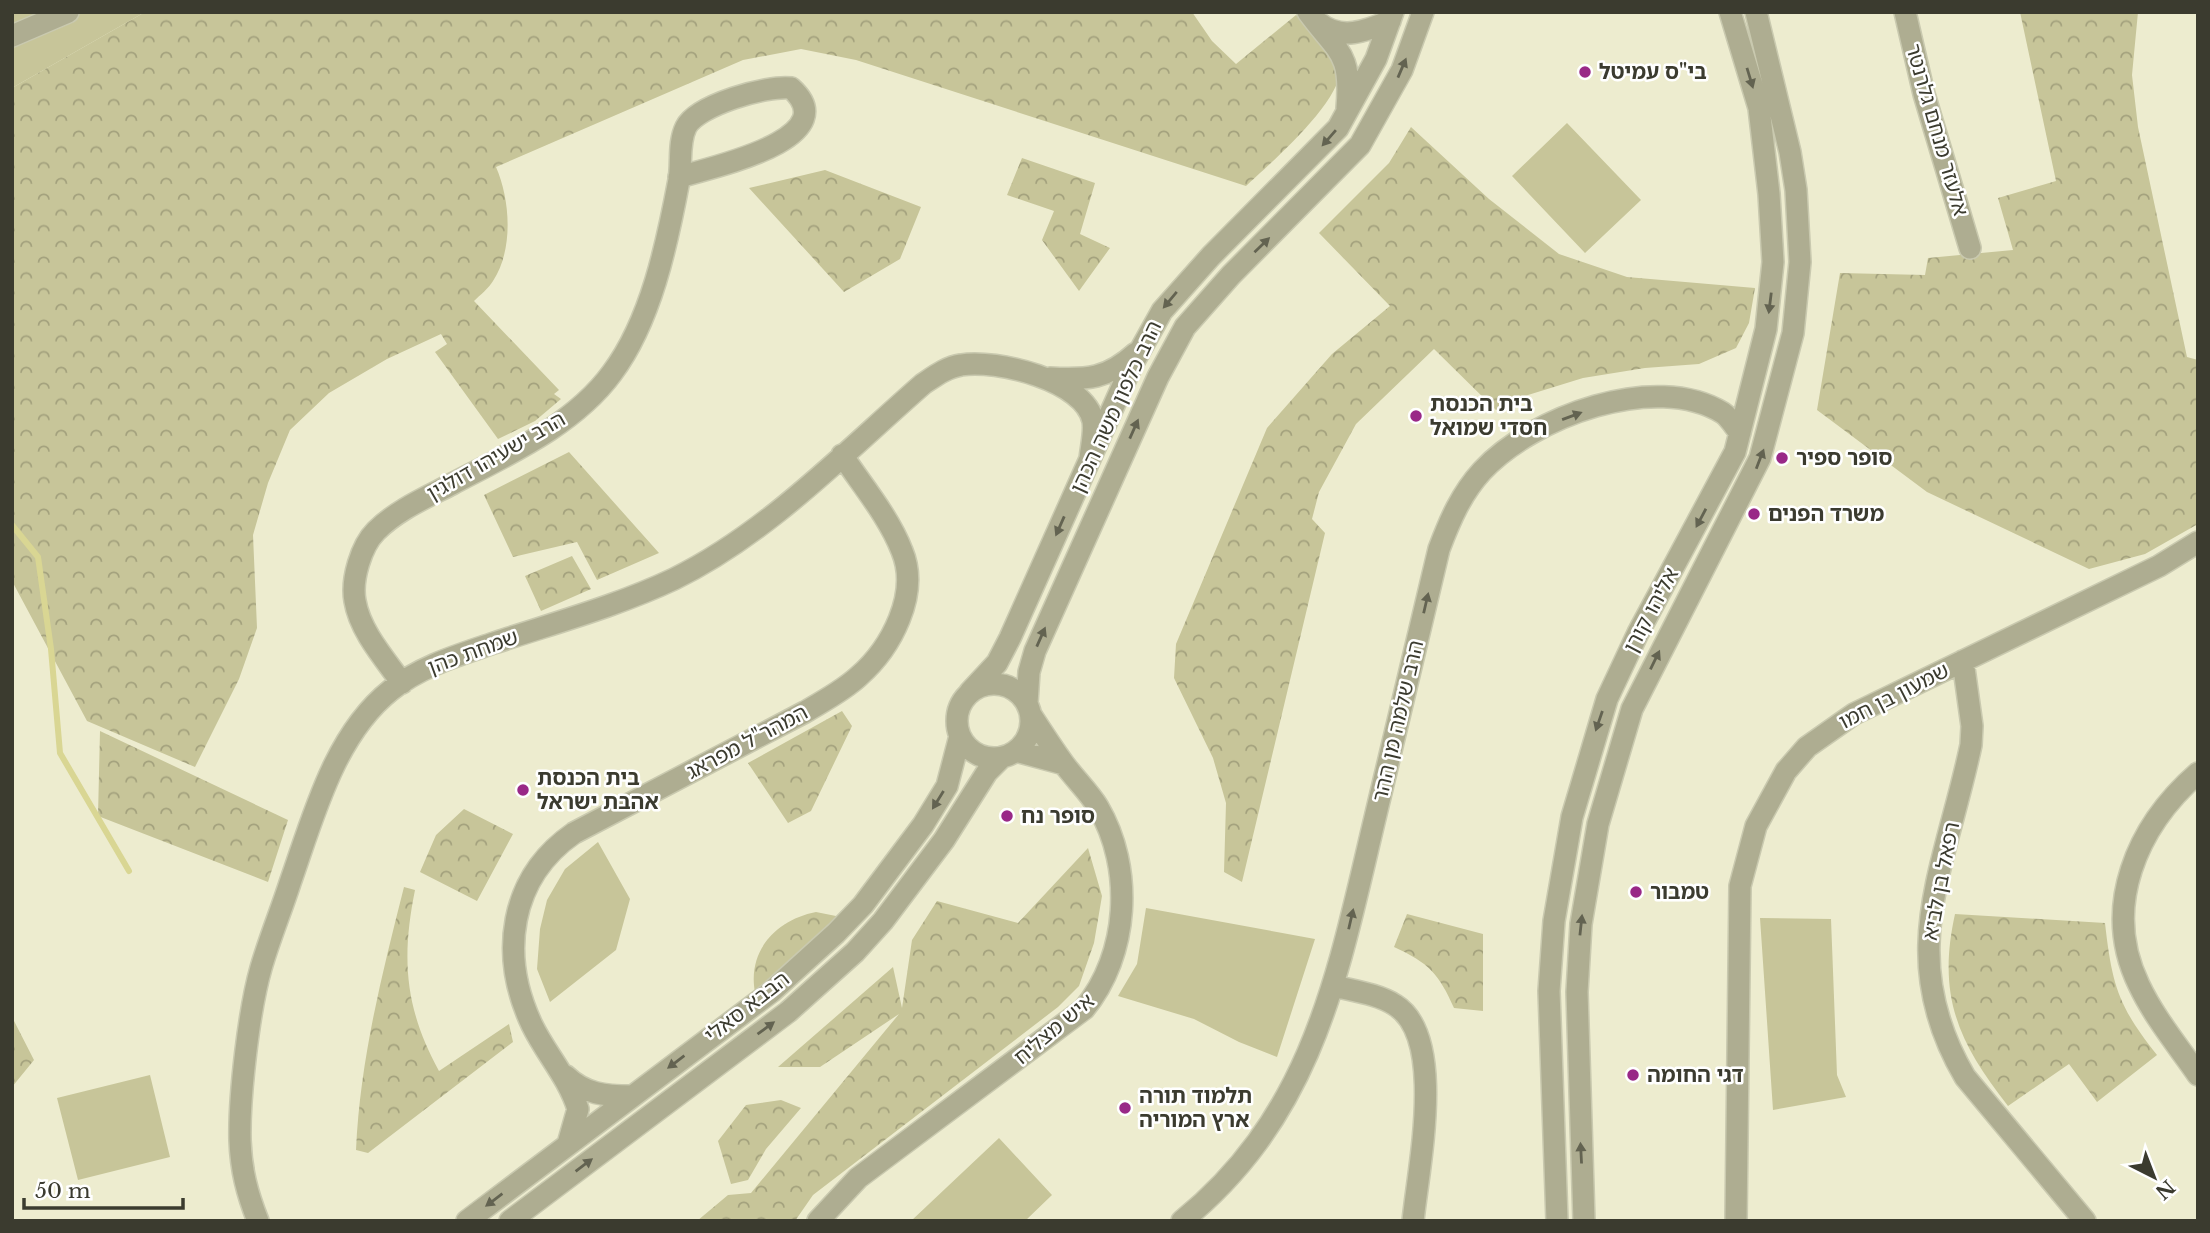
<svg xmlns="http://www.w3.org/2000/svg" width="2210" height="1233" font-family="'Libre Baskerville','Noto Sans Hebrew',serif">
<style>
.grass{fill:#c7c599}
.park{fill:url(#park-crowns)}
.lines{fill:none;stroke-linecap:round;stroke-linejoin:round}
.stream{stroke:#d9d693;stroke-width:6}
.minor-casing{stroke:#c9c9af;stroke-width:24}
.minor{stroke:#aead91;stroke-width:21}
.oneway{fill:#636351}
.poi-dot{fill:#992887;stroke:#fff;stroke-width:2.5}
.labels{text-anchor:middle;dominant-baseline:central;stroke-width:5;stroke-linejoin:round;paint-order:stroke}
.poi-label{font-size:21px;font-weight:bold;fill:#3b3b2f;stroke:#fff;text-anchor:start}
.street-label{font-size:21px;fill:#3b3b2f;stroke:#fff}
</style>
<defs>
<pattern id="park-crowns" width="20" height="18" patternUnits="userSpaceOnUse" patternTransform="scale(1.75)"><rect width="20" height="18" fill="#c7c599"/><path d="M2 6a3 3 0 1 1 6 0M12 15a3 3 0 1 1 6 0" fill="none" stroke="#a3a17d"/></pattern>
</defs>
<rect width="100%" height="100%" fill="#edeccf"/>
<!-- grass -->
<path class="grass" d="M 12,12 L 145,12 L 12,88 Z
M 1567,123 L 1641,200 L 1585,253 L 1512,176 Z
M 598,842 L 630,899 L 616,950 L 550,1002 L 537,969 L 540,929 L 547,900 L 565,869 Z
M 1146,908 L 1315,939 L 1277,1057 L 1239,1042 L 1194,1019 L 1118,996 L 1137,964 Z
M 1760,918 L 1831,919 L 1837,1075 L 1846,1097 L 1773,1110 Z
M 150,1075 L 170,1157 L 78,1180 L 57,1098 Z
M 999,1138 L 1052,1195 L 1025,1221 L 911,1221 Z"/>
<!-- park -->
<path class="park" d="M 145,12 L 1192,12 L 1212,41 L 1236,64 L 1296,15 C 1309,28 1329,43 1338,59 C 1356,91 1267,166 1246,186 L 856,60 L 801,49 L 743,60 L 496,167 C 510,199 514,249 493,281 C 489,288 480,295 474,301 L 559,390 L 554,394 L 561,399 L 535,421 L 498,439 L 435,352 L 447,344 L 441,334 L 387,359 L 329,393 L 290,430 L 268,483 L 253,535 L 257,628 L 239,679 L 195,767 L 87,721 L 12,581 L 12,88 Z
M 2020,12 L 2138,12 L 2132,75 L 2138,127 L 2187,357 L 2198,360 L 2198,524 L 2145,554 L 2089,569 L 1927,492 L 1817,410 L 1840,273 L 1925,275 L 1928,258 L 2013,250 L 1998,198 L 2056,181 Z
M 1411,127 L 1489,199 L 1559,254 L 1627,277 L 1755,288 L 1749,323 L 1736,348 L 1699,364 L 1645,368 L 1583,378 L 1528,395 L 1496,410 L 1434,349 L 1356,424 L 1319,492 L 1312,519 L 1325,533 L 1242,882 L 1224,872 L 1226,803 L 1213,758 L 1174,678 L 1176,644 L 1267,428 L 1332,354 L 1390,306 L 1319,233 L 1389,163 Z
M 1022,158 L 1095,183 L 1080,234 L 1110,248 L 1079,291 L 1042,240 L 1054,211 L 1007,195 Z
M 825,170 L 921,207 L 900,259 L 844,292 L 749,188 Z
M 569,452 L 659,553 L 597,580 L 577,542 L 513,557 L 484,495 Z
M 572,556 L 591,589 L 541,611 L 525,576 Z
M 842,711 L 852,726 L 811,811 L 788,823 L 748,763 Z
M 100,731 L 288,820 L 268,882 L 98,816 Z
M 464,809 L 513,834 L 477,901 L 420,872 L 436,835 Z
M 1088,848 L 1102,896 L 1094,943 L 1079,986 L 1058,1007 L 813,1195 L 795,1221 L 697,1221 L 728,1195 L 751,1193 L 899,1014 L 820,1067 L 778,1067 L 893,967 L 902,1008 L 912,940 L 937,901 L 1018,923 Z
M 404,887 L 415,890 C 401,959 405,1009 439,1071 L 509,1024 L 513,1042 L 368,1153 L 356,1150 C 360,1060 382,974 404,887 Z
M 816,912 L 846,918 L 756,997 C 745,953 775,920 816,912 Z
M 1407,914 L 1483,934 L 1483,1011 L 1454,1008 C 1439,974 1429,963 1394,947 Z
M 1955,914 L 2105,923 C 2112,985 2118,1006 2157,1055 L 2097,1102 L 2069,1064 L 2008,1106 C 1958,1042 1937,996 1955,914 Z
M 12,1017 L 34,1060 L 12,1087 Z
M 781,1100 L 801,1108 L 766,1149 L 748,1180 L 731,1184 L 718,1141 L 746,1105 Z"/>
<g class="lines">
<!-- stream -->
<path class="stream" d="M 12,525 L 38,557 L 51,649 L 60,753 L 129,871"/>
<defs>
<path id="minor" d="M 1308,12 C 1338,53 1352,52 1347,108
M 1905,12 L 1924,94 L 1970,248
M 1319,23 C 1341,41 1366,31 1390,21
M 12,36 L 68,12
M 1050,378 C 1088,380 1107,379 1136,353
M 1963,661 L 1972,726 L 1971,745 C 1945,869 1894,956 1965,1077 L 2085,1221
M 402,683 C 384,658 360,631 355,601 C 351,580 361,546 376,531 C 397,510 425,498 452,484 C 507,455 574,425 612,373 C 651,321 667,244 679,180 C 682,163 678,143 686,127 C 697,105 767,85 791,88 C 848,139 709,168 679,177
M957 721a37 37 0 1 1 74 0a37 37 0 1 1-74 0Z
M 970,692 L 997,663 L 1010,638 L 1132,365 L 1162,311 L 1211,256 L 1338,128 L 1376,59 L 1393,12
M 1027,703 L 1029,672 L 1035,651 L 1158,377 L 1185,327 L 1231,275 L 1360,145 L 1402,70 L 1423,12
M 1016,751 L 1064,764
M 2198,773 C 2137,826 2101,907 2139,985 C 2154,1017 2178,1046 2198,1075
M 1334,986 C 1354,991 1378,994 1395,1005 C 1447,1037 1418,1169 1413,1221
M 566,1076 C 585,1094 605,1096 631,1096
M 568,1144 L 578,1109 C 568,1077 546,1054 532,1025 C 499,955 509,878 574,833 L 805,712 C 823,701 843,691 859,676 C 891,648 920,594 902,551 C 889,517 862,485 842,455
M 258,1221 C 247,1193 241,1170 240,1140 C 239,1096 249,1010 261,968 C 269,940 281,911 290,883 C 313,818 334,735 391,690 C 421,666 459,655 494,643 C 554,623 617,606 674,579 C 768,533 845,452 923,384 C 935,376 947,367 961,365 C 996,359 1085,380 1093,421 C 1095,432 1091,448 1090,459
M 467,1221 L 771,992 L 836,933 L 863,905 L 923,825 L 947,786 L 960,736
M 510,1221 L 788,1012 L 855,952 L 883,921 L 944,840 L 987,772 L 1002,757
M 818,1221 L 858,1178 L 1084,1009 C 1129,955 1134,868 1098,807 C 1089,792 1075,779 1064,764 C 1053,749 1042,732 1031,715
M 1182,1221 C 1314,1114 1338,973 1375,818 C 1396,729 1417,639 1439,549 C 1450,520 1461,494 1482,471 C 1532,417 1655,371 1723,413 C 1729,417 1735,427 1740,433
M 1557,1221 L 1549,991 L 1554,921 L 1572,817 L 1607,699 L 1638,633 L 1735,452 L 1766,329 L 1773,262 L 1769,194 L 1759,108 L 1730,12
M 1584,1221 L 1577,992 L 1581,924 L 1598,824 L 1632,709 L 1760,458 L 1793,333 L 1800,262 L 1796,190 L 1790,152 L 1756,12
M 1736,1221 L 1740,886 L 1756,826 L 1786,771 L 1807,747 L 1854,714 L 2159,566 L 2198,542"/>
</defs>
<!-- minor casing -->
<use href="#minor" class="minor-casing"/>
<!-- minor -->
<use href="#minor" class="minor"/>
</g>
<!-- one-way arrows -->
<defs><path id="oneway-solid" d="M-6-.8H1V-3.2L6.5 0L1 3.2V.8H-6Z" transform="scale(1.75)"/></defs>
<g class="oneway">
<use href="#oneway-solid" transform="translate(1402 68) rotate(-67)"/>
<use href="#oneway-solid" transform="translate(1750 78) rotate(73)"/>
<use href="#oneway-solid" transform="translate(1329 138) rotate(131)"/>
<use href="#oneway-solid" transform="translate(1262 245) rotate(-44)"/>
<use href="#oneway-solid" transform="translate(1170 300) rotate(130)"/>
<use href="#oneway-solid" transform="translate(1770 303) rotate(97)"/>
<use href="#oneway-solid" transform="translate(1572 416) rotate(-20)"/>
<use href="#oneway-solid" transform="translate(1134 429) rotate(-66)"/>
<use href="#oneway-solid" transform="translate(1760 459) rotate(-69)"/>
<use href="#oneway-solid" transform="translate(1701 518) rotate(118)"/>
<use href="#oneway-solid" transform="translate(1060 526) rotate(114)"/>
<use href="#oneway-solid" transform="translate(1426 603) rotate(-77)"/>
<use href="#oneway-solid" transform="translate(1041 637) rotate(-66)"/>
<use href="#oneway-solid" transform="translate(1655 660) rotate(-64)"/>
<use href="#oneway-solid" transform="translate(1599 721) rotate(109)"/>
<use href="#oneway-solid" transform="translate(938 800) rotate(122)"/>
<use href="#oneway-solid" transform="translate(1351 919) rotate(-77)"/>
<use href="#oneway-solid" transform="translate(1581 925) rotate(-84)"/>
<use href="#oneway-solid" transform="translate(766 1028) rotate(-36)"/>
<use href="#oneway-solid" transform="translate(676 1062) rotate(143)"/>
<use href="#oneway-solid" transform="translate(1581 1153) rotate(-93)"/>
<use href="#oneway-solid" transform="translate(584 1165) rotate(-37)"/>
<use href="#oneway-solid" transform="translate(494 1200) rotate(143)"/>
</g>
<!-- markers -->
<g class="poi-dot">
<circle cx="1585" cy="72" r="7"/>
<circle cx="1416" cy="416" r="7"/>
<circle cx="1782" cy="458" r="7"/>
<circle cx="1754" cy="514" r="7"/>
<circle cx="523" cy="790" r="7"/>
<circle cx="1007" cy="816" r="7"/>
<circle cx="1636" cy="892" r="7"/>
<circle cx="1633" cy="1075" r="7"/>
<circle cx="1125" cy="1108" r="7"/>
</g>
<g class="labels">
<!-- poi labels -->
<g class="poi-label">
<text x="1599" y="72">בי"ס עמיטל</text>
<text x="1430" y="404">בית הכנסת<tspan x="1430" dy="24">חסדי שמואל</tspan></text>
<text x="1796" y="458">סופר ספיר</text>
<text x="1768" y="514">משרד הפנים</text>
<text x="537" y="778">בית הכנסת<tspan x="537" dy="24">אהבת ישראל</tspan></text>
<text x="1021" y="816">סופר נח</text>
<text x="1650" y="892">טמבור</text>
<text x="1647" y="1075">דגי החומה</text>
<text x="1139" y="1096">תלמוד תורה<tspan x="1139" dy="24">ארץ המוריה</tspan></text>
</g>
<!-- street labels -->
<g class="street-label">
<text transform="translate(1937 130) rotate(74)">אלעזר מנחם גלרנטר</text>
<text transform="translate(1116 407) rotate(-65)">הרב כלפון משה הכהן</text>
<text transform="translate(496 456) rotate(-30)">הרב ישעיהו דולגין</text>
<text transform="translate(1651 610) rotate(-62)">אליהו קורן</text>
<text transform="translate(473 652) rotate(-20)">שמחת כהן</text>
<text transform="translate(1894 696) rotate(-27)">שמעון בן חמו</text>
<text transform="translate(1398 721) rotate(-77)">הרב שלמה מן ההר</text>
<text transform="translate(747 742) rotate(-28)">המהר"ל מפראג</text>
<text transform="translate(1941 881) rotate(-79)">רפאל בן לביא</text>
<text transform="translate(747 1007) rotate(-38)">הבבא סאלי</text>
<text transform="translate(1054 1029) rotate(-40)">איש מצליח</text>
</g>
</g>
<!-- border -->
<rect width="2210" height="1233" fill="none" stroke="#3b3b2f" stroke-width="28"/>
<!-- north arrow -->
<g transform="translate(2154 1177) rotate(138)" stroke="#ffffff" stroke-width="5" paint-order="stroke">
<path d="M0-5L12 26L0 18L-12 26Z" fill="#3b3b2f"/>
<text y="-10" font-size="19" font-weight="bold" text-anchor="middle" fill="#3b3b2f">N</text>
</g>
<!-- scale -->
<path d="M24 1198v10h159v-10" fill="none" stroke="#3b3b2f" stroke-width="3.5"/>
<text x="35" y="1198" font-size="21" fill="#3b3b2f" stroke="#ffffff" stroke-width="5" paint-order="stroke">50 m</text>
</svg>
